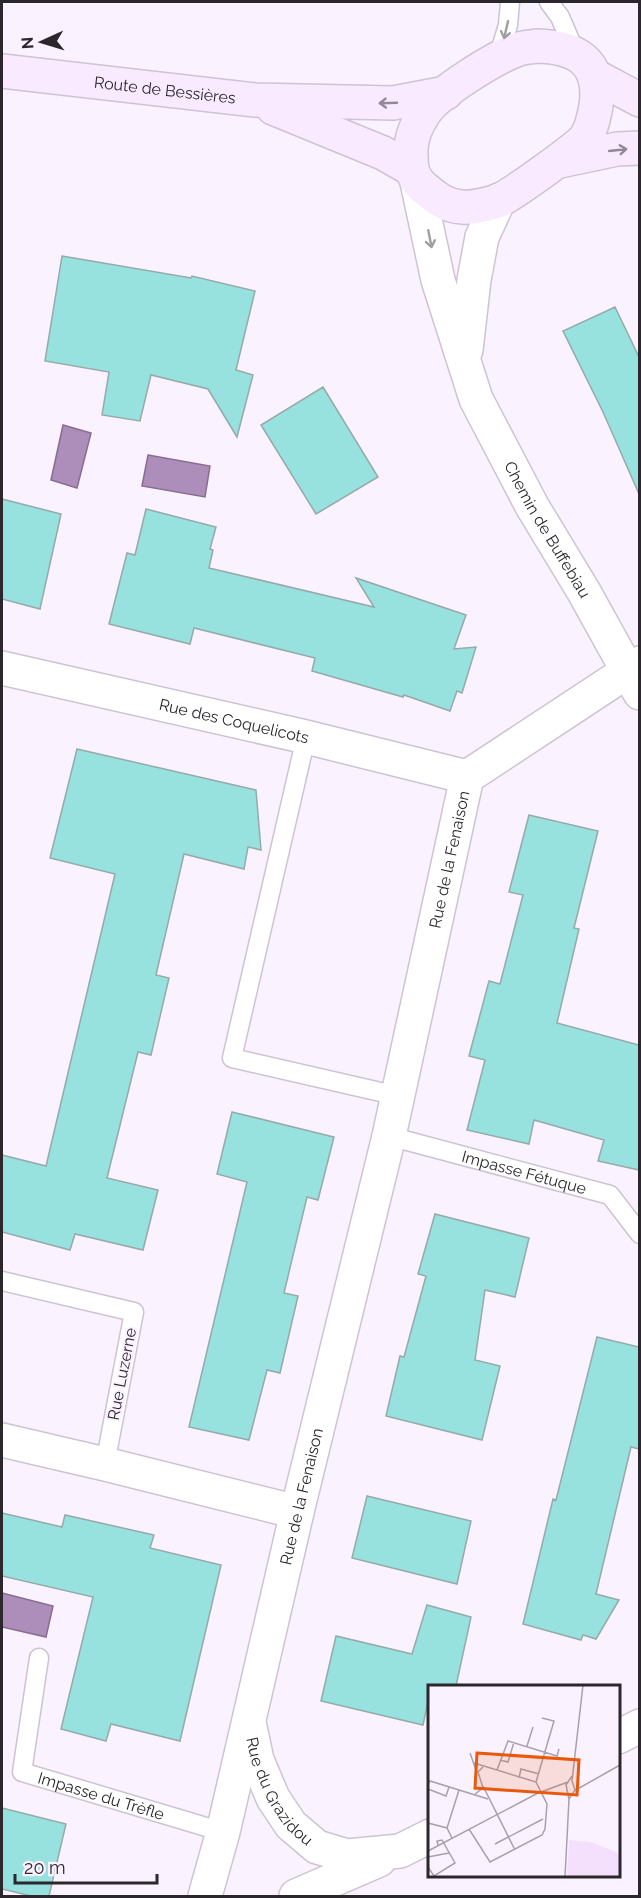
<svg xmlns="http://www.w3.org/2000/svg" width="641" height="1898" font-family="Raleway,sans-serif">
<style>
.water{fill:#ad8db9;stroke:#866e8f;stroke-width:1.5}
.building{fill:#97e1de;stroke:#95aaa9;stroke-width:1.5}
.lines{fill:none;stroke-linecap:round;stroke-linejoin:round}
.service-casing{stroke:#cec3d2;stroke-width:21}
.minor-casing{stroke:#cec3d2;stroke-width:36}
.tertiary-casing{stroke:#cec3d2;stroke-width:36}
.secondary-casing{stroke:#cec3d2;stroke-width:36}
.service{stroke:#fff;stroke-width:18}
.minor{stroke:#fff;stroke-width:33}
.tertiary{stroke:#fff;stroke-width:33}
.secondary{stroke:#f9eaff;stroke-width:33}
.oneway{stroke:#a09ea0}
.oneway2{stroke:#928896}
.labels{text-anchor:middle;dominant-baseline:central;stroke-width:4.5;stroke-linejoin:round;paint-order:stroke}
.street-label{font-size:16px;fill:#2b272d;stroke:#fbf2ff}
.inset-road{fill:none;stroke:#a8a1ab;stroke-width:1.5}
.view{fill:#e8590c;fill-opacity:0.15;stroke:#e8590c;stroke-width:3}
.inset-edge{fill:none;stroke:#2b272d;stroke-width:3}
</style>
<rect width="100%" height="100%" fill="#fbf2ff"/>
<!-- water -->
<path class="water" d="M 63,425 L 91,433 L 77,488 L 51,480 Z
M 148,455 L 210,466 L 205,497 L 142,486 Z
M 2,1593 L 53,1606 L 46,1637 L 2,1627 Z"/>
<!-- building -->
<path class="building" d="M 62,256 L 191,278 L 192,276 L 255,291 L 236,370 L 253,375 L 237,437 L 208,389 L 151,375 L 140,421 L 102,415 L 109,372 L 45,361 Z
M 615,307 L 639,357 L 639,494 L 603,412 L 563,331 Z
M 323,387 L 378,477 L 316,514 L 261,425 Z
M 2,499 L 61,514 L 40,609 L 2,599 Z
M 146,509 L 216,527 L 210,549 L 213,550 L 209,568 L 374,607 L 356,578 L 466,615 L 454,649 L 476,647 L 462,693 L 457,691 L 450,711 L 404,695 L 403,697 L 312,671 L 315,658 L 194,628 L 190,644 L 109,624 L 127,553 L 135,555 Z
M 77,749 L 256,790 L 261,850 L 248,847 L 244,869 L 184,854 L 156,975 L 169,978 L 151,1055 L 138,1052 L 107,1178 L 158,1190 L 143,1250 L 75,1234 L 70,1250 L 2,1232 L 2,1155 L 46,1166 L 115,874 L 50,858 Z
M 529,815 L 598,831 L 574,928 L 579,929 L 557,1023 L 639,1045 L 639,1170 L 598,1161 L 604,1140 L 534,1120 L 529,1144 L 467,1130 L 485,1060 L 469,1056 L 489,981 L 500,984 L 523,895 L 509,892 Z
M 232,1112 L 334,1137 L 318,1200 L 307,1197 L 284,1293 L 298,1296 L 280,1373 L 267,1370 L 249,1440 L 189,1427 L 247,1182 L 217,1174 Z
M 435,1214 L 529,1238 L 515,1297 L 485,1290 L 475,1360 L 500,1366 L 482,1440 L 386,1416 L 400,1356 L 404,1357 L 426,1276 L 418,1274 Z
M 597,1337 L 639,1347 L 639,1449 L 631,1447 L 596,1594 L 619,1600 L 596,1639 L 583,1635 L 581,1640 L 523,1624 L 553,1499 L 556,1500 Z
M 367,1496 L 471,1521 L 457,1584 L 352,1558 Z
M 2,1513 L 62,1527 L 65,1515 L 154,1535 L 150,1548 L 221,1565 L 180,1741 L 111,1724 L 106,1741 L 61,1729 L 93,1597 L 2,1576 Z
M 427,1605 L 471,1617 L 456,1686 L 429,1686 L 429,1697 L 423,1725 L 321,1701 L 336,1636 L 412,1654 Z
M 2,1808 L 66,1824 L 49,1896 L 31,1896 L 2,1889 Z"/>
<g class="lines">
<defs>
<g id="service">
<path d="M 549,2 L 560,17 L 575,52"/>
<path d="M 498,58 L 508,25 L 510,2"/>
<path d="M 306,737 L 232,1058 L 398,1096"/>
<path id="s1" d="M 389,1136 L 610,1195 L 640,1234"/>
<path d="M 2,1281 L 134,1312 L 105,1464"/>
<path id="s2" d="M 39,1658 L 22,1772 L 223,1832"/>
</g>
<g id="minor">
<path id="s3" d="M 2,668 L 306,737 L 467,777"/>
<path d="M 2,1440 L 105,1464 L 297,1512"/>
<path id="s4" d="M 250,1727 L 257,1760 L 273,1798 L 291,1825 L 317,1847 L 347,1856 L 400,1851 L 430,1836"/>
<path d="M 618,1737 L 640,1726"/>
<path id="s5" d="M 205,1896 L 223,1832 L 297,1512 L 389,1136 L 467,777 L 640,663"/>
<path d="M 296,1896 L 379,1860"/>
</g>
<g id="tertiary">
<path id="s6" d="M 417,182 L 438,280 L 476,399 L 532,506 L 584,592 L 640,693"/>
<path d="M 466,350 L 474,280 L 482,237 L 499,200"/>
</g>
<g id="secondary">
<path d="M 537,46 C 577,47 602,62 596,106 C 594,116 592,128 586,137 C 579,147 510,196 498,201 C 488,204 473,208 462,207 C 445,206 435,197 423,187 C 412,177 411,168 411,154 C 410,138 416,125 425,112 C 439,92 496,57 519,49 C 525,47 531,47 537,46 Z"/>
<path id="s7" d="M 2,71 L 255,100 L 393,103 L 446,93"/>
<path d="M 595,76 L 640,100"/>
<path d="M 273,108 L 383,153 L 411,169"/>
<path d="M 560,161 L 617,149 L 640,148"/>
</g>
</defs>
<!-- service casing -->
<use href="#service" class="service-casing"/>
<!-- minor casing -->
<use href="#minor" class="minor-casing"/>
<!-- tertiary casing -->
<use href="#tertiary" class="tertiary-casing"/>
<!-- secondary casing -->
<use href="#secondary" class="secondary-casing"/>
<!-- service -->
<use href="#service" class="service"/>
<!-- minor -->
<use href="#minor" class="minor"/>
<!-- tertiary -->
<use href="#tertiary" class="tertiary"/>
<!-- secondary -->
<use href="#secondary" class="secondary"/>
</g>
<!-- one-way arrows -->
<defs><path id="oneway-shaft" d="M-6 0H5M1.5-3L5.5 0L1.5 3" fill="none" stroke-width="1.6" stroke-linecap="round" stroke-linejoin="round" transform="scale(1.5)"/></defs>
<g class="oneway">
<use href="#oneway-shaft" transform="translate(506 30) rotate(103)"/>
<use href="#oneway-shaft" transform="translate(430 239) rotate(79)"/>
</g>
<g class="oneway2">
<use href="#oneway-shaft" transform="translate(388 103) rotate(178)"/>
<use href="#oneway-shaft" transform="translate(618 150) rotate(-6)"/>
</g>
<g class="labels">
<!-- street labels -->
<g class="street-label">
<text stroke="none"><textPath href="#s7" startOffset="164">Route de Bessières</textPath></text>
<text stroke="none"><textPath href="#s6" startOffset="374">Chemin de Buffebiau</textPath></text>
<text stroke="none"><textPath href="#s3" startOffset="238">Rue des Coquelicots</textPath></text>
<text stroke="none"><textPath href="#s5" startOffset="1065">Rue de la Fenaison</textPath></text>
<text stroke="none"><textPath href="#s1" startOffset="140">Impasse Fétuque</textPath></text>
<text transform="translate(122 1374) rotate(-79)">Rue Luzerne</text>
<text stroke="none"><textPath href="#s5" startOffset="411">Rue de la Fenaison</textPath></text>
<text stroke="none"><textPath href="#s4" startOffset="72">Rue du Grazidou</textPath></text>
<text stroke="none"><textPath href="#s2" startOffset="198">Impasse du Trèfle</textPath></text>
</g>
</g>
<!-- overview -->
<g transform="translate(428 1685)">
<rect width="192" height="192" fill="#fbf2ff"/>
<path d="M 141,155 L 163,157 L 188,167 L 192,171 L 192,192 L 139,192 Z" fill="#f4e0fc"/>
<path class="inset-road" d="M 99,61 L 105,42M 42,68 L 49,88M 72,75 L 80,77 L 86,57M 69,85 L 80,56 L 129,71 L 131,64M 91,93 L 93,84 L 111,89M 108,97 L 126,36 L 114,33M 0,99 L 2,96 L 60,114M 55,101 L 87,165M 0,104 L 18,111 L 21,102M 146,106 L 192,80M 47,109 L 55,103 L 50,87 L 55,82M 141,114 L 147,105 L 144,96 L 155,0M 0,138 L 19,143 L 24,153M 19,143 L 31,105M 41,144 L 62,177 L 114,150 L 117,144 L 119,119 L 108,97 L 46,78M 67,159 L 115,134M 0,166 L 110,108 L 140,97M 0,172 L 21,168M 0,182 L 6,191 L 27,178 L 14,155 L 9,156 L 10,160M 137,192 L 141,114 L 138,100 L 144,91"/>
<path class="view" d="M 49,68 L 151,75 L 149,110 L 47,103 Z"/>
<rect width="192" height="192" class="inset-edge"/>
</g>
<!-- border -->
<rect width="641" height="1898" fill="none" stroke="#2b272d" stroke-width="6"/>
<!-- north arrow -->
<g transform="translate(42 42) rotate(266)" stroke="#fbf2ff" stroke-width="4.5" paint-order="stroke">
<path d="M0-4.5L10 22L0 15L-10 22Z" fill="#2b272d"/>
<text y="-9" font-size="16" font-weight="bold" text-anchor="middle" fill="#2b272d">N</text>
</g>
<!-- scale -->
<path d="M15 1874v9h142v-9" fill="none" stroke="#2b272d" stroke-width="3"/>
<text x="24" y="1874" font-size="18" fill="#2b272d" stroke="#fbf2ff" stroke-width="4.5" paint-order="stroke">20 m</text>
</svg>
